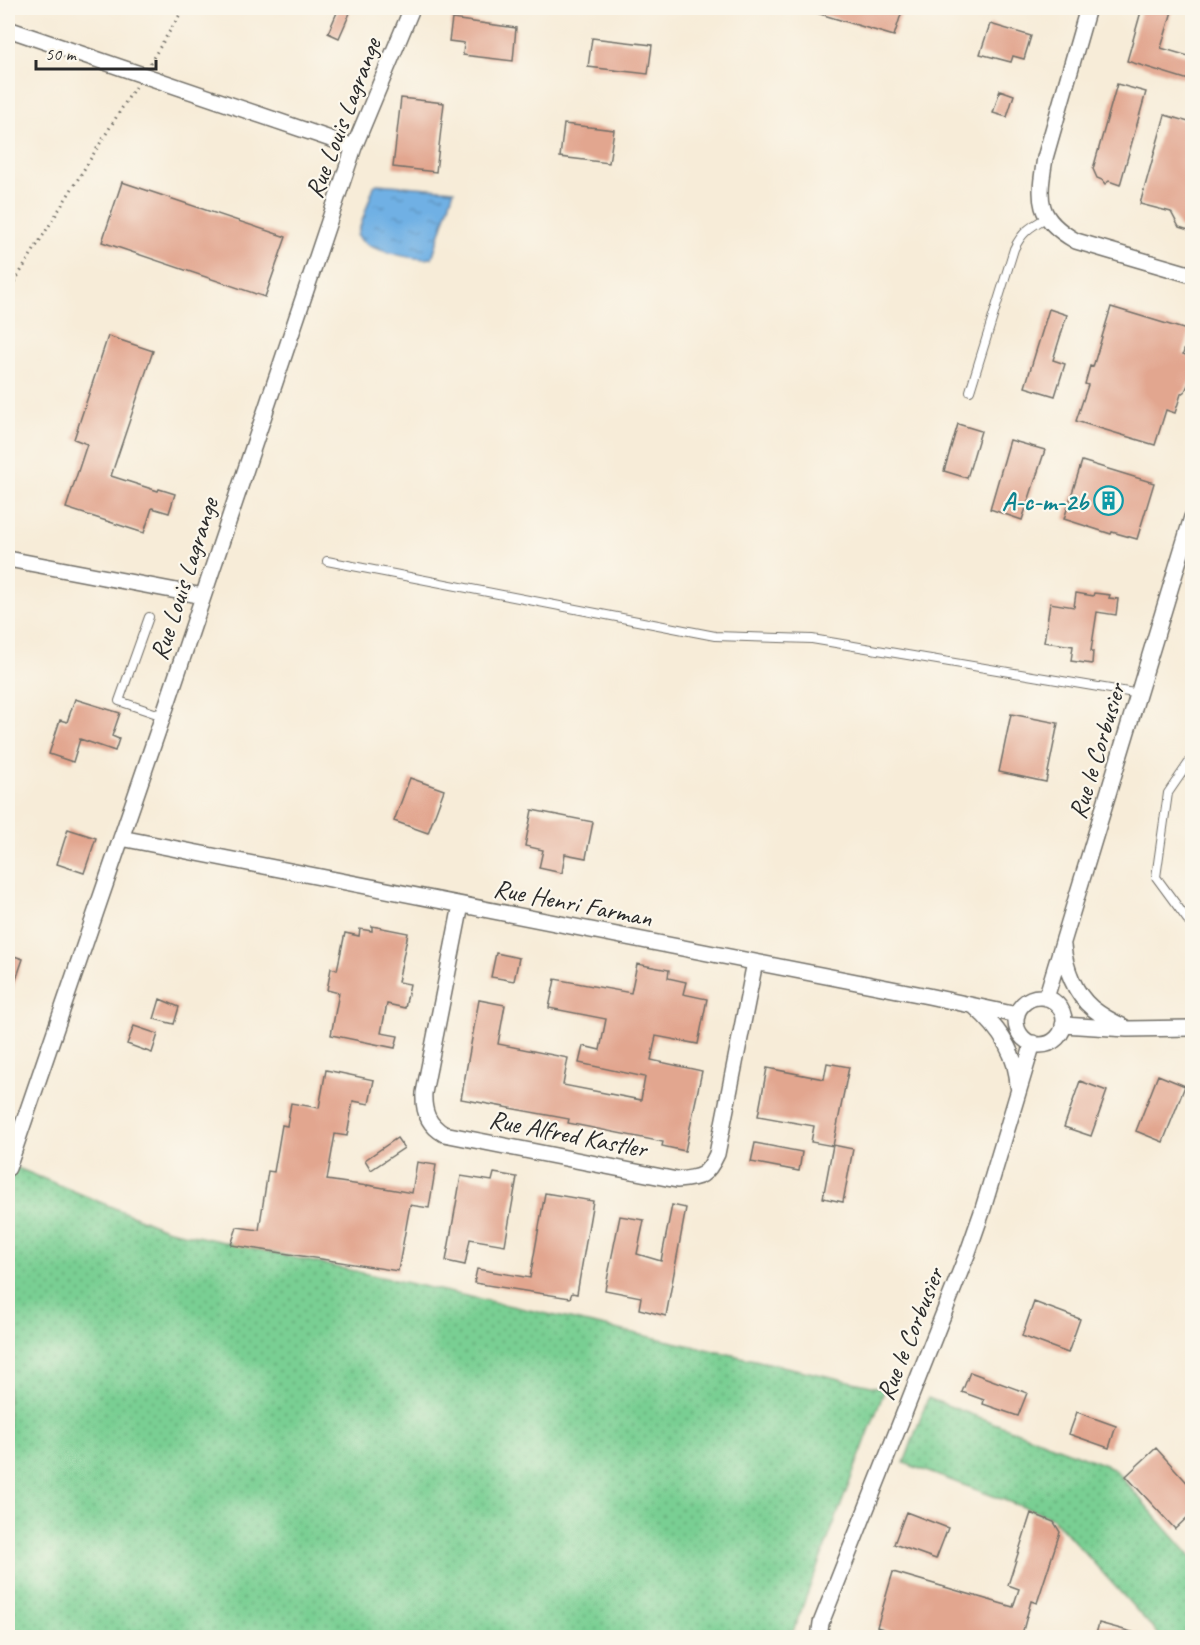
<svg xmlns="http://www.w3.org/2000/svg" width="1200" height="1645" font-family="Caveat,sans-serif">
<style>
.grass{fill:url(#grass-dots);stroke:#527d5f;stroke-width:1.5}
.water{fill:url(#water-ripples);stroke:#4e6e88;stroke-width:1.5}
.building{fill:#e2a68f}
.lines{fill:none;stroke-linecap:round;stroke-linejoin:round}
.service-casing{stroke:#726f68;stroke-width:10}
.minor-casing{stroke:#726f68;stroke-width:18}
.path{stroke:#726f68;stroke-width:3;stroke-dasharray:1.5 4.5;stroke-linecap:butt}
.service{stroke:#fff;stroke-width:8}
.minor{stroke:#fff;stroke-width:15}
.labels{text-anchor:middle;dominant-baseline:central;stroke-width:4.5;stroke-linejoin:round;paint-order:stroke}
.street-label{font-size:26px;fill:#2b2b2b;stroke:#fbf7ec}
.culture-label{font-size:26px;font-weight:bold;fill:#0d838f;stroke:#fbf7ec;text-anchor:end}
</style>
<defs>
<pattern id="grass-dots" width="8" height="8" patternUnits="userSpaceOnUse" patternTransform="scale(1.5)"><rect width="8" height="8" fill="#79cf93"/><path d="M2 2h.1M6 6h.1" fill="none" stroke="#63a878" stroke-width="1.8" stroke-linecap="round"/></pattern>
<pattern id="water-ripples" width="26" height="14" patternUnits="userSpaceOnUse" patternTransform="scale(1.5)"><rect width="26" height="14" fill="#70b0e4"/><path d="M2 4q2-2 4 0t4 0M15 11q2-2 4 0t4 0" fill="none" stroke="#5c8fb9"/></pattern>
</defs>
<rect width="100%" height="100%" fill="#fbf7ec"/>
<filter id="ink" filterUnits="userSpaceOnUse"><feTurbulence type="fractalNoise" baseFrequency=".0167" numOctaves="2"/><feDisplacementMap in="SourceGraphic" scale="12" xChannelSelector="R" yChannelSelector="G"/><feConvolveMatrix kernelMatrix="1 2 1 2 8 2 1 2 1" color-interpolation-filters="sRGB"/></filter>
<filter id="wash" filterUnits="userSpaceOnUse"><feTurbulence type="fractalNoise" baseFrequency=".008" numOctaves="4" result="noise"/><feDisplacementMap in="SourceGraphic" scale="24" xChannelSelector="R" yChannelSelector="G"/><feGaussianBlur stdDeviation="1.35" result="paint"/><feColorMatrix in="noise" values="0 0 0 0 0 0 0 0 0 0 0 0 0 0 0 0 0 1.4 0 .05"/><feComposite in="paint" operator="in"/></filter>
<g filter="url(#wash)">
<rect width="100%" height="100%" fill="#f7ecd8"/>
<!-- grass -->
<path class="grass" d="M 8,1164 L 165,1229 L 885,1389 L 791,1637 L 8,1637 Z
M 928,1398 L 1113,1468 L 1192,1558 L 1192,1637 L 1161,1637 L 1053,1518 L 904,1463 Z"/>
<!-- water -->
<path class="water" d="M 377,184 L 454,190 L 432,258 C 416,261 366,250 357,236 L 374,186 Z"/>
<g id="blocks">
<!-- building -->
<path class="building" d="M 339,8 L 350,13 L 339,38 L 328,33 Z
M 811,8 L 903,8 L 894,36 L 810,11 Z
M 1142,8 L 1173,8 L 1161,48 L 1192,57 L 1192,81 L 1127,61 Z
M 452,19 L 516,28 L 513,61 L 463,55 L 464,43 L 449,41 Z
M 990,24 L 1031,36 L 1024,59 L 1013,56 L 1011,62 L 980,54 Z
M 592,38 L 652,45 L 648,74 L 588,67 Z
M 1117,84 L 1146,92 L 1120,185 L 1109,181 L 1105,184 L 1102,180 L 1097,178 L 1093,169 Z
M 1000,90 L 1014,95 L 1007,117 L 993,113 Z
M 401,98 L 444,103 L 436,172 L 393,167 Z
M 1165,115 L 1192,123 L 1192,231 L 1179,227 L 1171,212 L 1140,204 Z
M 564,124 L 614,130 L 609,163 L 560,157 Z
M 122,182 L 286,237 L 265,297 L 102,242 Z
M 1111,307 L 1190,331 L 1183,354 L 1192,357 L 1192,382 L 1190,381 L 1185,391 L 1181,394 L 1175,413 L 1166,410 L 1155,445 L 1076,421 L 1088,385 L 1085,384 L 1090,366 L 1093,367 Z
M 1049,309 L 1067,315 L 1053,360 L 1065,364 L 1055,396 L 1025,387 Z
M 108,336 L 153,351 L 111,476 L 158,491 L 159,489 L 175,494 L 169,513 L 152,508 L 144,533 L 66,508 L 87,444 L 74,439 Z
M 958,424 L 981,431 L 967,478 L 944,471 Z
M 1010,440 L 1045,450 L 1022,520 L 990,509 Z
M 1082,461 L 1154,483 L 1137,539 L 1112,532 L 1111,534 L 1064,519 Z
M 1076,593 L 1093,596 L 1094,593 L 1110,595 L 1109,598 L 1118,599 L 1116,615 L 1097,612 L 1091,651 L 1093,651 L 1092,664 L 1071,661 L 1073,646 L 1044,642 L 1050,603 L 1074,607 Z
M 75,699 L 120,713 L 112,736 L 119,739 L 115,751 L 80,739 L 73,762 L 49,754 L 60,720 L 67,722 Z
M 1011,714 L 1058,723 L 1046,782 L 999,772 Z
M 410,778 L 444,790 L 428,833 L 394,821 Z
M 532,810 L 593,822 L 586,858 L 565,854 L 562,873 L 539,868 L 543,850 L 525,846 Z
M 68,829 L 96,838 L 84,873 L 57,864 Z
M 372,926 L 408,933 L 398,982 L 410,984 L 405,1008 L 387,1004 L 381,1033 L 398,1036 L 395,1048 L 331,1035 L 339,993 L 327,990 L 331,968 L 337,970 L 345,933 L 359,936 L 360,929 L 372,931 Z
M 496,953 L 519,958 L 514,981 L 491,977 Z
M 8,954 L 23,959 L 10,997 L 8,997 Z
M 637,964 L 669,970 L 668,978 L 686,982 L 683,994 L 707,999 L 698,1044 L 656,1036 L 651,1060 L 702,1071 L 685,1151 L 662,1146 L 663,1142 L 568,1123 L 569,1119 L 461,1099 L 479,1000 L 505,1005 L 498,1044 L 568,1058 L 563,1085 L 641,1100 L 645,1077 L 579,1063 L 583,1046 L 600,1050 L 606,1019 L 549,1008 L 555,979 L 631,993 Z
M 160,999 L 179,1007 L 174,1024 L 154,1019 Z
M 134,1026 L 158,1034 L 152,1053 L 127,1044 Z
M 827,1063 L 849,1067 L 833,1146 L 811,1142 L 814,1126 L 758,1116 L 767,1068 L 824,1079 Z
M 326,1070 L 374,1080 L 369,1104 L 353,1101 L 347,1136 L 335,1134 L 327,1180 L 367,1186 L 367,1185 L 412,1193 L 417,1162 L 436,1165 L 429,1208 L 410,1205 L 398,1271 L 231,1245 L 237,1227 L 259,1230 L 268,1171 L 274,1172 L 282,1125 L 287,1126 L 291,1103 L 319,1108 Z
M 1158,1075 L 1185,1086 L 1163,1142 L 1136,1131 Z
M 1080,1081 L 1107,1091 L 1091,1136 L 1064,1127 Z
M 397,1138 L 404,1148 L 371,1170 L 365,1160 Z
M 755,1143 L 802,1152 L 799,1171 L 751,1162 Z
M 833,1145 L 853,1149 L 843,1202 L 823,1198 Z
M 494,1173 L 517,1177 L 505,1245 L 470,1239 L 465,1265 L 446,1261 L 461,1176 L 492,1181 Z
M 545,1193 L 593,1201 L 577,1294 L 572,1293 L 570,1298 L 474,1283 L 477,1269 L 530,1278 Z
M 672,1205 L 686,1208 L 666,1316 L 639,1309 L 641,1297 L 605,1290 L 620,1216 L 644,1220 L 637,1254 L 661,1261 Z
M 1034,1302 L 1080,1319 L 1068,1353 L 1022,1336 Z
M 970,1372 L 1027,1393 L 1018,1416 L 983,1404 L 984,1400 L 962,1392 Z
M 1077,1412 L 1116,1426 L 1109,1448 L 1069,1434 Z
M 1156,1448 L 1192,1488 L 1192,1513 L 1175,1529 L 1126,1476 Z
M 906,1512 L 948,1528 L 936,1559 L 894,1544 Z
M 1031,1513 L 1054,1522 L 1060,1532 L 1037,1603 L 1031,1601 L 1021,1638 L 912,1638 L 877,1627 L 893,1572 L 1013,1607 L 1019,1589 L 1008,1585 Z
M 1099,1623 L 1139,1634 L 1138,1638 L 1095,1638 Z"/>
</g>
</g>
<g filter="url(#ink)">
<use href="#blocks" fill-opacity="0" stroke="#726f68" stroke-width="1.5"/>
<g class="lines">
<defs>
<path id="service" d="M 970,391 L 1014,249 C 1022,232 1030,227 1046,218
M 327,561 L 715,636 L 812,639 L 1140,694
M 149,617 L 119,701 L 163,716
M 1192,758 L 1168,793 L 1156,877 L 1192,926"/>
<path id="minor" d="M 1088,8 L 1045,158 C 1038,201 1036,218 1076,241 L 1192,275
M 8,29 L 354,147
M 8,559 L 203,596
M 121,838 L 928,996 L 1017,1015
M 461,905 L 424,1093 C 423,1111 428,1125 444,1134 L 677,1180 C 701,1178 707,1176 717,1154 L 755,962
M 1063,946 C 1065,968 1075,994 1092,1008 C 1102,1016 1113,1022 1124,1027
M1016 1021a24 24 0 1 1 48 0a24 24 0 1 1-48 0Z
M 1046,998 L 1192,517
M 975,1007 C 999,1028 1017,1054 1018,1086
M 1063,1025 L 1127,1029 L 1192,1028
M 8,1168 L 163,716 L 354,147 L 412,8
M 819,1638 L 821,1623 L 968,1252 L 982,1212 L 1033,1043"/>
</defs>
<!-- service casing -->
<use href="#service" class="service-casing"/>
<!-- minor casing -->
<use href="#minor" class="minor-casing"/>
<!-- path -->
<path class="path" d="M 150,63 L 184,8
M 8,292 L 135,87"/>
<!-- service -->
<use href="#service" class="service"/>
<!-- minor -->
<use href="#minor" class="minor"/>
</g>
</g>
<!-- icons -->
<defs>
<symbol id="building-ring" viewBox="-11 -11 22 22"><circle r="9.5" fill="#fbf7ec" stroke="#0f9aa8" stroke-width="1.5"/><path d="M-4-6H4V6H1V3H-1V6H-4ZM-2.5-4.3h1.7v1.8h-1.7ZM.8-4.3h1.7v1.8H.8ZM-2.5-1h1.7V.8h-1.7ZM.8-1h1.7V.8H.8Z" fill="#0f9aa8"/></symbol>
</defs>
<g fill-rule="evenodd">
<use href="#building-ring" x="1092" y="484" width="33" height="33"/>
</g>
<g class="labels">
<!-- street labels -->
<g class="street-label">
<text transform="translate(343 118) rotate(-69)">Rue Louis Lagrange</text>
<text transform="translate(184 579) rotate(-72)">Rue Louis Lagrange</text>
<text transform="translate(1097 751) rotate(-73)">Rue le Corbusier</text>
<text transform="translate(573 903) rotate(11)">Rue Henri Farman</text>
<text transform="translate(568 1134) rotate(11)">Rue Alfred Kastler</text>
<text transform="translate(910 1334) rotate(-68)">Rue le Corbusier</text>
</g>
<!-- culture labels -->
<g class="culture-label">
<text x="1088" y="501">A-c-m-2b</text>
</g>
</g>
<!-- margin -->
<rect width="1200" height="1645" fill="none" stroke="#fbf7ec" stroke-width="30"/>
<!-- scale -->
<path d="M36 60v9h120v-9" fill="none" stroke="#2b2b2b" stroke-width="3"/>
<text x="45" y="60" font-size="18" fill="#2b2b2b" stroke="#fbf7ec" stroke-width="4.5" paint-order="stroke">50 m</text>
</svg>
